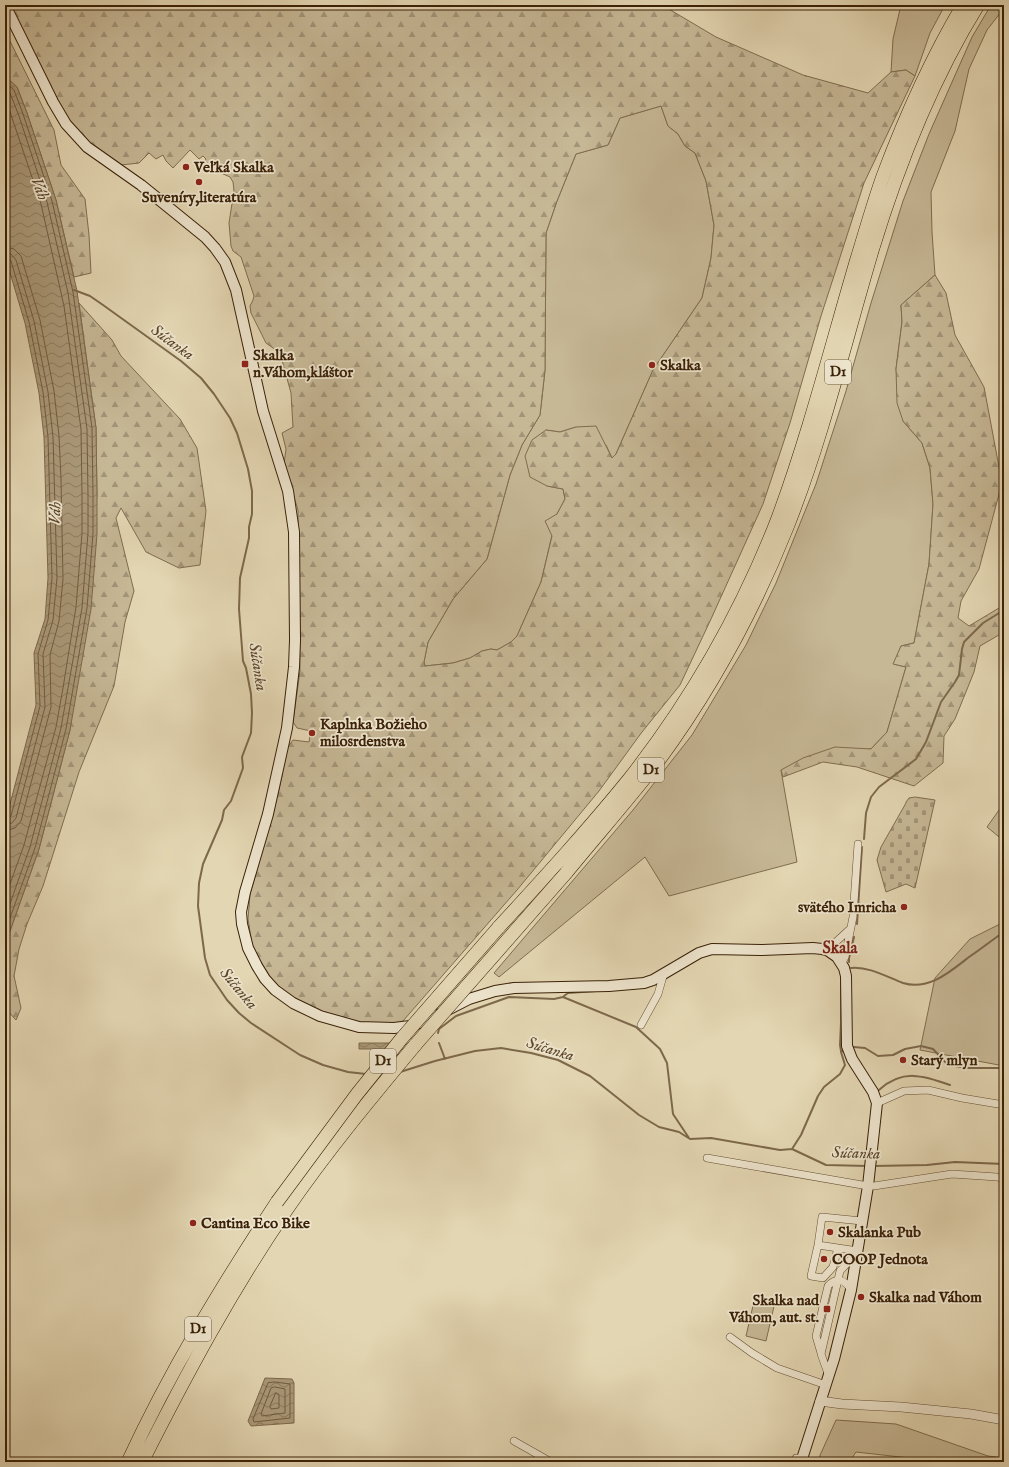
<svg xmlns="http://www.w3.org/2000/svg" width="1009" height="1467" font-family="'IM FELL English',serif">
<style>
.grass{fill:#c6b795;stroke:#806c4e}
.forest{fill:url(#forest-firs);stroke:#806c4e;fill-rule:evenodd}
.cemetery{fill:url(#cemetery-stones);stroke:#806c4e}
.water{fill:url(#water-waves);stroke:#7d684b}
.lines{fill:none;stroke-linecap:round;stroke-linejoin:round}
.shore{stroke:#725c40;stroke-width:1}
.stream{stroke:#7d684b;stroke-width:2}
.minor-casing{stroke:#644e32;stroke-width:8}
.tertiary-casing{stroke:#644e32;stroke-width:10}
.secondary-casing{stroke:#3a2107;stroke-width:12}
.motorway-casing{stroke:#3a2107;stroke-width:14}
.minor{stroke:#ede4cd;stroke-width:7}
.tertiary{stroke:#ede4cd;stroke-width:9}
.secondary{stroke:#ede4cd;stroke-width:10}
.motorway{stroke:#e3d6b2;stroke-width:13}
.motorway-bridge-casing{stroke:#3a2107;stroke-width:14;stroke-linecap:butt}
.motorway-bridge{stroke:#e3d6b2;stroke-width:13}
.poi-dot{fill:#8f2418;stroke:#ede4cd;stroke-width:1.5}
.labels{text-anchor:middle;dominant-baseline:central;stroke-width:3.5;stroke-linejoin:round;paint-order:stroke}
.shield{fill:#ede4cd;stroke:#705c42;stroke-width:1}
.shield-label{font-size:14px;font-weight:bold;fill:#3a2107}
.poi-label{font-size:15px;font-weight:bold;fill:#3a2107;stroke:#ede4cd;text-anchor:start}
.water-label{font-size:16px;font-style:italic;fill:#5c4529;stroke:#ede4cd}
.neighbourhood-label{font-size:16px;font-weight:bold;fill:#7a1f14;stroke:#ede4cd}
</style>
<defs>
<pattern id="forest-firs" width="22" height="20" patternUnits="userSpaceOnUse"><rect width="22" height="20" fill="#c6b795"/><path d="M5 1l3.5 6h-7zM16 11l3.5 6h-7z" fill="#a29478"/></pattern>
<pattern id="cemetery-stones" width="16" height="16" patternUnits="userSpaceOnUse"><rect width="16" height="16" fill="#c6b795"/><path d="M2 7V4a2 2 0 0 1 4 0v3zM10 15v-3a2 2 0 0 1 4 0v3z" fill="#a29478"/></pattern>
<pattern id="water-waves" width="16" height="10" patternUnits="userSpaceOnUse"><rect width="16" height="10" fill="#aa9878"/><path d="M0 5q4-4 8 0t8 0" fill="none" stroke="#8b7c60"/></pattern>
</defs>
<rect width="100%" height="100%" fill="#e3d6b2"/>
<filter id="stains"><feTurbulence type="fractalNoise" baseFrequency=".005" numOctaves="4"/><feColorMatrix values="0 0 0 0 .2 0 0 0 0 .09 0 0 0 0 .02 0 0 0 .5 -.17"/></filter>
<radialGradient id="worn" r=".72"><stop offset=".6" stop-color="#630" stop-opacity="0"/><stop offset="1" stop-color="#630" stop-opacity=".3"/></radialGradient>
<!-- grass -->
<path class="grass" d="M 901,5 L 945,5 L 930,33 L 915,76 L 906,70 L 891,72 L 893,39 Z
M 991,5 L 1004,5 L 1004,8 L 987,30 L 969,69 L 955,131 L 931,192 L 932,232 L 935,275 L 901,305 L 902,322 L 896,369 L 903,421 L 922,443 L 930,468 L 933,504 L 929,564 L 914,643 L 901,646 L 894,664 L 906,667 L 887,732 L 871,749 L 858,749 L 781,770 L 797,862 L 669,896 L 645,857 L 499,977 L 494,973 L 633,810 L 692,735 L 746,645 L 776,583 L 816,484 L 846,391 L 871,303 L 903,201 L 929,134 L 972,37 Z
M 661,106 L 668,126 L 678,134 L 685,146 L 695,153 L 706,181 L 714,225 L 711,258 L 702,298 L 653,370 L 616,454 L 612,458 L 606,445 L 576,427 L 560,432 L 546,430 L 547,486 L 563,489 L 565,499 L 557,514 L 541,582 L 517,636 L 511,642 L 497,650 L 491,649 L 482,651 L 470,658 L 453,663 L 425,666 L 424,662 L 428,642 L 453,599 L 487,559 L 510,475 L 522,445 L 540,415 L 545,370 L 546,233 L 557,201 L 576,154 L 608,145 L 620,118 Z
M 1004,803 L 1004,841 L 987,827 Z
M 1004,922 L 1004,1066 L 920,1050 L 935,978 L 970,939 Z
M 755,1297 L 775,1302 L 766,1341 L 746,1336 Z
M 836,1420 L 896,1424 L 988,1456 L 1004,1458 L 1004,1462 L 926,1462 L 918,1459 L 856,1452 L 852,1458 L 854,1462 L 817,1462 Z"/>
<!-- forest -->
<path class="forest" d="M 9,5 L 662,5 L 716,37 L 803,75 L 868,93 L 891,72 L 906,70 L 915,76 L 864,183 L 821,316 L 790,423 L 763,504 L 711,619 L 680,685 L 642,732 L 599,791 L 517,890 L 403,1021 L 392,1026 L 372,1025 L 333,1017 L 288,996 L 273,982 L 261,966 L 252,944 L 248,919 L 250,894 L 279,790 L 287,748 L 293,740 L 309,742 L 311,731 L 297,728 L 293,722 L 300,671 L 298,510 L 284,464 L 286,449 L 282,433 L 293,427 L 291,393 L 280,353 L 266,343 L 251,313 L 250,306 L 253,300 L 254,296 L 241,257 L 233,251 L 231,246 L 229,223 L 234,191 L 233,182 L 230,177 L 212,169 L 203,163 L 206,159 L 203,156 L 199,159 L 190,150 L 173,168 L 166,161 L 163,155 L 156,159 L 149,153 L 139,163 L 121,165 L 95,149 L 69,124 ZM 661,106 L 668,126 L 678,134 L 685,146 L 695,153 L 706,181 L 714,225 L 711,258 L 702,298 L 653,370 L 616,454 L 612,458 L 596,426 L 576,427 L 560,432 L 546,430 L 532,440 L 525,456 L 530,477 L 547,486 L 563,489 L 565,499 L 557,514 L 545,521 L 552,536 L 541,582 L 517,636 L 511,642 L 497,650 L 491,649 L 482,651 L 470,658 L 453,663 L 425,666 L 424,662 L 428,642 L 453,599 L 487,559 L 510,475 L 522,445 L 540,415 L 545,370 L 546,233 L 557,201 L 576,154 L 608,145 L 620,118 Z
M 5,31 L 54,130 L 61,165 L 85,199 L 89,235 L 91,273 L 74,277 L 56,200 L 27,113 L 17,87 L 5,77 Z
M 935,275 L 946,293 L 955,335 L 984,387 L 1002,483 L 979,569 L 961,601 L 958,618 L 969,626 L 1004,605 L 1004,632 L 980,646 L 974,672 L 955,719 L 944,736 L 943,763 L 914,786 L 857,767 L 823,762 L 783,777 L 781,770 L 803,758 L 835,747 L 871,749 L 887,732 L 906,667 L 893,664 L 901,646 L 914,643 L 929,564 L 933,504 L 930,468 L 922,443 L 903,421 L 897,403 L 896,369 L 902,322 L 901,305 Z
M 79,303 L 112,340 L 121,356 L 180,419 L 197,448 L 206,511 L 200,565 L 179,568 L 146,552 L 121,508 L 116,518 L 134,591 L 125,622 L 114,686 L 79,772 L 43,886 L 27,924 L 19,949 L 14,976 L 21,1008 L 16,1020 L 5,1008 L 5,939 L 10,931 L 39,849 L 70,730 L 97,496 L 96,428 Z"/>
<!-- cemetery -->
<path class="cemetery" d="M 915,797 L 935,800 L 915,888 L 906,884 L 886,892 L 877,860 L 881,847 L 906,803 L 906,802 L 909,798 Z"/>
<!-- water -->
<path class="water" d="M 5,76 L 17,87 L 27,113 L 56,200 L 77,291 L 96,428 L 97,496 L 97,534 L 91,609 L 70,730 L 39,849 L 10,931 L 5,939 L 5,823 L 36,705 L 34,653 L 45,619 L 48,578 L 44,437 L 39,393 L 25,323 L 5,256 Z
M 359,1043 L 390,1043 L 390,1049 L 359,1049 Z
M 265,1378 L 292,1379 L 294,1383 L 294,1423 L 251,1426 L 248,1421 Z"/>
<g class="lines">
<!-- shore -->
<path class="shore" d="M 5,82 L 14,90 L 23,114 L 52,201 L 73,292 L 92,428 L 93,496 L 93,533 L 87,608 L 66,729 L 35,848 L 5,932
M 5,89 L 10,93 L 19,116 L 47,202 L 68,293 L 87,429 L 88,496 L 88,533 L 82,608 L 61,728 L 30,847 L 5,918
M 5,97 L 41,204 L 64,306 L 81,429 L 82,496 L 82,533 L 76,607 L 63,688 L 56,727 L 24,845 L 5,898
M 5,247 L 14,249 L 21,256 L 40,320 L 54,391 L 59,436 L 61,479 L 63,579 L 59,621 L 50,655 L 51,707 L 21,821 L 15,828 L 5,831
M 5,253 L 11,254 L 16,260 L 34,321 L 48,392 L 53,437 L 57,578 L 53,620 L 43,654 L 45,707 L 16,818 L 12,823 L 5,825
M 5,258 L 9,258 L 11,261 L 29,322 L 43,392 L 48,437 L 52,578 L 48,620 L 38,654 L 40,706 L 11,816 L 8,819 L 5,820
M 275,1382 L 290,1384 L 290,1418 L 254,1422 L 253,1419 L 268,1383 Z
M 275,1387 L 285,1389 L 285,1413 L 262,1416 L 261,1414 L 271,1388 Z
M 276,1393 L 279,1395 L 279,1408 L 271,1409 L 270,1407 Z"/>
<!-- stream -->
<path class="stream" d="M 74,290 L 90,296 L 103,305 L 181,361 L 201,378 L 214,394 L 230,418 L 237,433 L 248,469 L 252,491 L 252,514 L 249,527 L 249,538 L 240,578 L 239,609 L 243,661 L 246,668 L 251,694 L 252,713 L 251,733 L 242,757 L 243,768 L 231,801 L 224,810 L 222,820 L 203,864 L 199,883 L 198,906 L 205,958 L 210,975 L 227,1000 L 239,1013 L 251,1023 L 300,1055 L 323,1065 L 348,1072 L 366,1074
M 864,839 L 866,813 L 871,797 L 879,787 L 916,759 L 926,742 L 941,702 L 955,682 L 959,675 L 962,649 L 964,642 L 983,623 L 1004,610
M 857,924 L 862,847
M 849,962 L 849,958 L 854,937
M 851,968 C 868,966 887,977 903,983 C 929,991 951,971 969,957 C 981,949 992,940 1004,932
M 841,974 L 841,1023 L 840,1045 L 841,1051
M 564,996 L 568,993 L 596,991
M 438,1033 L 439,1029 L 456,1016 L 509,997 L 554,999 L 563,997 L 636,1027 L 660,1049 L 667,1063 L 673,1114 L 689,1138
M 439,1043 L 445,1059
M 854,1047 L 865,1048 L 878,1056 L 893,1055 L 905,1049 L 921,1046 L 933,1049 L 948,1065 L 969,1068 L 1004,1068
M 400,1072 L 435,1061 L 475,1051 L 501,1048 L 531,1053 L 558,1060 L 590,1076 L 639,1115 L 659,1127 L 679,1132 L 690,1139 L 711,1138 L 780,1150 L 792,1149 L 826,1165 L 867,1166
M 879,1090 C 902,1069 923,1075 950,1085
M 792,1149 L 801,1135 L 818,1096 L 824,1087 L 840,1074 L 845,1065 L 841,1052 L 845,1050
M 874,1166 L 927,1165 L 955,1162 L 1004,1164"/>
<defs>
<path id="minor" d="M 827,950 L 850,929
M 842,963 L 845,957 L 853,917 L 858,844
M 641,1025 L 658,994 L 664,973
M 877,1103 L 904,1091 L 928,1090 L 962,1098 L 1004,1105
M 707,1158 L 868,1186 L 874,1186 L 952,1174 L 997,1177 L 1004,1179
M 818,1245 L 858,1251
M 838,1248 L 833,1267 L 823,1278 L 811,1276 L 818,1245 L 822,1217 L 862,1221
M 730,1337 L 752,1353 L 777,1368 L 826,1385
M 821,1353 L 816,1336 L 828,1286 C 837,1276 845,1280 851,1290
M 829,1376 L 821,1354 L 840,1271 L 856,1254
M 514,1441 L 551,1462
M 795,1462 L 796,1458 L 801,1459"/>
<path id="tertiary" d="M 820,1401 L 842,1404 L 901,1407 L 971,1414 L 1004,1420"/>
<path id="secondary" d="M 5,5 L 53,102 L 66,124 L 87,147 L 141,185 L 205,237 L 215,248 L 225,262 L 236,290 L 263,411 L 288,491 L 294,532 L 295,640 L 294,667 L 287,728 L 268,814 L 245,892 L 241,912 L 242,924 L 248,948 L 257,966 L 265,979 L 275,990 L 293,1003 L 320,1016 L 359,1027 L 394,1028 L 410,1026 L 426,1021 L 469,999 L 495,991 L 514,988 L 609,986 L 644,983 L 653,980 L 699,953 L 712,949 L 761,950 L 813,948 L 822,949 L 827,950 L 837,957 L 844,968 L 846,976 L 847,1046 L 852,1059 L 873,1092 L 877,1103 L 868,1186 L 851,1290 L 834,1359 L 801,1462"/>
<path id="motorway" d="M 566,873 C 597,835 629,799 659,760 C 712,688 755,608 788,525 C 823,436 845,342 872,251 C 898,165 931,81 978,5
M 498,928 C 543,879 588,830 630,778 C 691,700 742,611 778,518 C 809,434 831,347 856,262 C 865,233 873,204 883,176 C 905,117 931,59 963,5
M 128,1462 C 170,1371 222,1286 277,1202
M 142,1462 C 186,1375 232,1289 287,1209 C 326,1152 371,1098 416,1044"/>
</defs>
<!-- minor casing -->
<use href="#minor" class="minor-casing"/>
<!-- tertiary casing -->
<use href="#tertiary" class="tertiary-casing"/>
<!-- secondary casing -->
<use href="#secondary" class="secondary-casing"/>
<!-- motorway casing -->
<use href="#motorway" class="motorway-casing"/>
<!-- minor -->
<use href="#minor" class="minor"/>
<!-- tertiary -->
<use href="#tertiary" class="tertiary"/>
<!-- secondary -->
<use href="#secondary" class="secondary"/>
<!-- motorway -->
<use href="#motorway" class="motorway"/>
<defs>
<path id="motorway-bridge" d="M 416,1044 L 566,873
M 277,1202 L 357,1094 L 402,1038 L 498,928"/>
</defs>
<!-- motorway-bridge casing -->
<use href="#motorway-bridge" class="motorway-bridge-casing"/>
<!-- motorway-bridge -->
<use href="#motorway-bridge" class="motorway-bridge"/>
</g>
<!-- markers -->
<g class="poi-dot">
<circle cx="186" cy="167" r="4"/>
<circle cx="199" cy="182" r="4"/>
<rect x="241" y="360" width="8" height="8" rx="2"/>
<circle cx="652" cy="365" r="4"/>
<circle cx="312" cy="733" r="4"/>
<circle cx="904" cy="907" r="4"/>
<circle cx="903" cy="1060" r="4"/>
<circle cx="193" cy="1223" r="4"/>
<circle cx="830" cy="1232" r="4"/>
<circle cx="824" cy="1259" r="4"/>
<circle cx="861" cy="1297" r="4"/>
<rect x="823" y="1305" width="8" height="8" rx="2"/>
</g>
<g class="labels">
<!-- shield labels -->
<g class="shield">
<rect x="825" y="360" width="26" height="24" rx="3"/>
<rect x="638" y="758" width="26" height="24" rx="3"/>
<rect x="370" y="1049" width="26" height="24" rx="3"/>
<rect x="185" y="1317" width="26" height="24" rx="3"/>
</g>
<g class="shield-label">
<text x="838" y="372">D1</text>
<text x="651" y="770">D1</text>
<text x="383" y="1061">D1</text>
<text x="198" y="1329">D1</text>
</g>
<!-- poi labels -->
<g class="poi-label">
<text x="194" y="167">Veľká Skalka</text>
<text x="199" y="197" text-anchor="middle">Suveníry,literatúra</text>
<text x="253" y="355">Skalka<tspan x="253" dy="17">n.Váhom,kláštor</tspan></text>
<text x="660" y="365">Skalka</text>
<text x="320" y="724">Kaplnka Božieho<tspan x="320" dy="17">milosrdenstva</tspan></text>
<text x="896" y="907" text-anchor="end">svätého Imricha</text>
<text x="911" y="1060">Starý mlyn</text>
<text x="201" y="1223">Cantina Eco Bike</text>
<text x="838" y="1232">Skalanka Pub</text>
<text x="832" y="1259">COOP Jednota</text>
<text x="869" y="1297">Skalka nad Váhom</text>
<text x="819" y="1300" text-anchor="end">Skalka nad<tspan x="819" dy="17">Váhom, aut. st.</tspan></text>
</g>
<!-- water labels -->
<g class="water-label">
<text transform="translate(39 189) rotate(69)">Váh</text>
<text transform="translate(172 343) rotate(36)">Súčanka</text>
<text transform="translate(56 513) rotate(-88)">Váh</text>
<text transform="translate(257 667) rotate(81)">Súčanka</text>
<text transform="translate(238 989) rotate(50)">Súčanka</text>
<text transform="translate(550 1050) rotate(17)">Súčanka</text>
<text transform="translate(856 1154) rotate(2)">Súčanka</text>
</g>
<!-- neighbourhood labels -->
<g class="neighbourhood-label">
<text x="840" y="949">Skala</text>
</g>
</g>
<!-- margin -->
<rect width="1009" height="1467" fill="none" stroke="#e3d6b2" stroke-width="20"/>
<rect x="6" y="6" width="997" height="1455" fill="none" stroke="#3a2107" stroke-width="2"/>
<rect x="10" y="10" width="989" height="1447" fill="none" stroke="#3a2107"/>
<rect width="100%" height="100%" filter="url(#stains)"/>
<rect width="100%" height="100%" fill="url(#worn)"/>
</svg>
